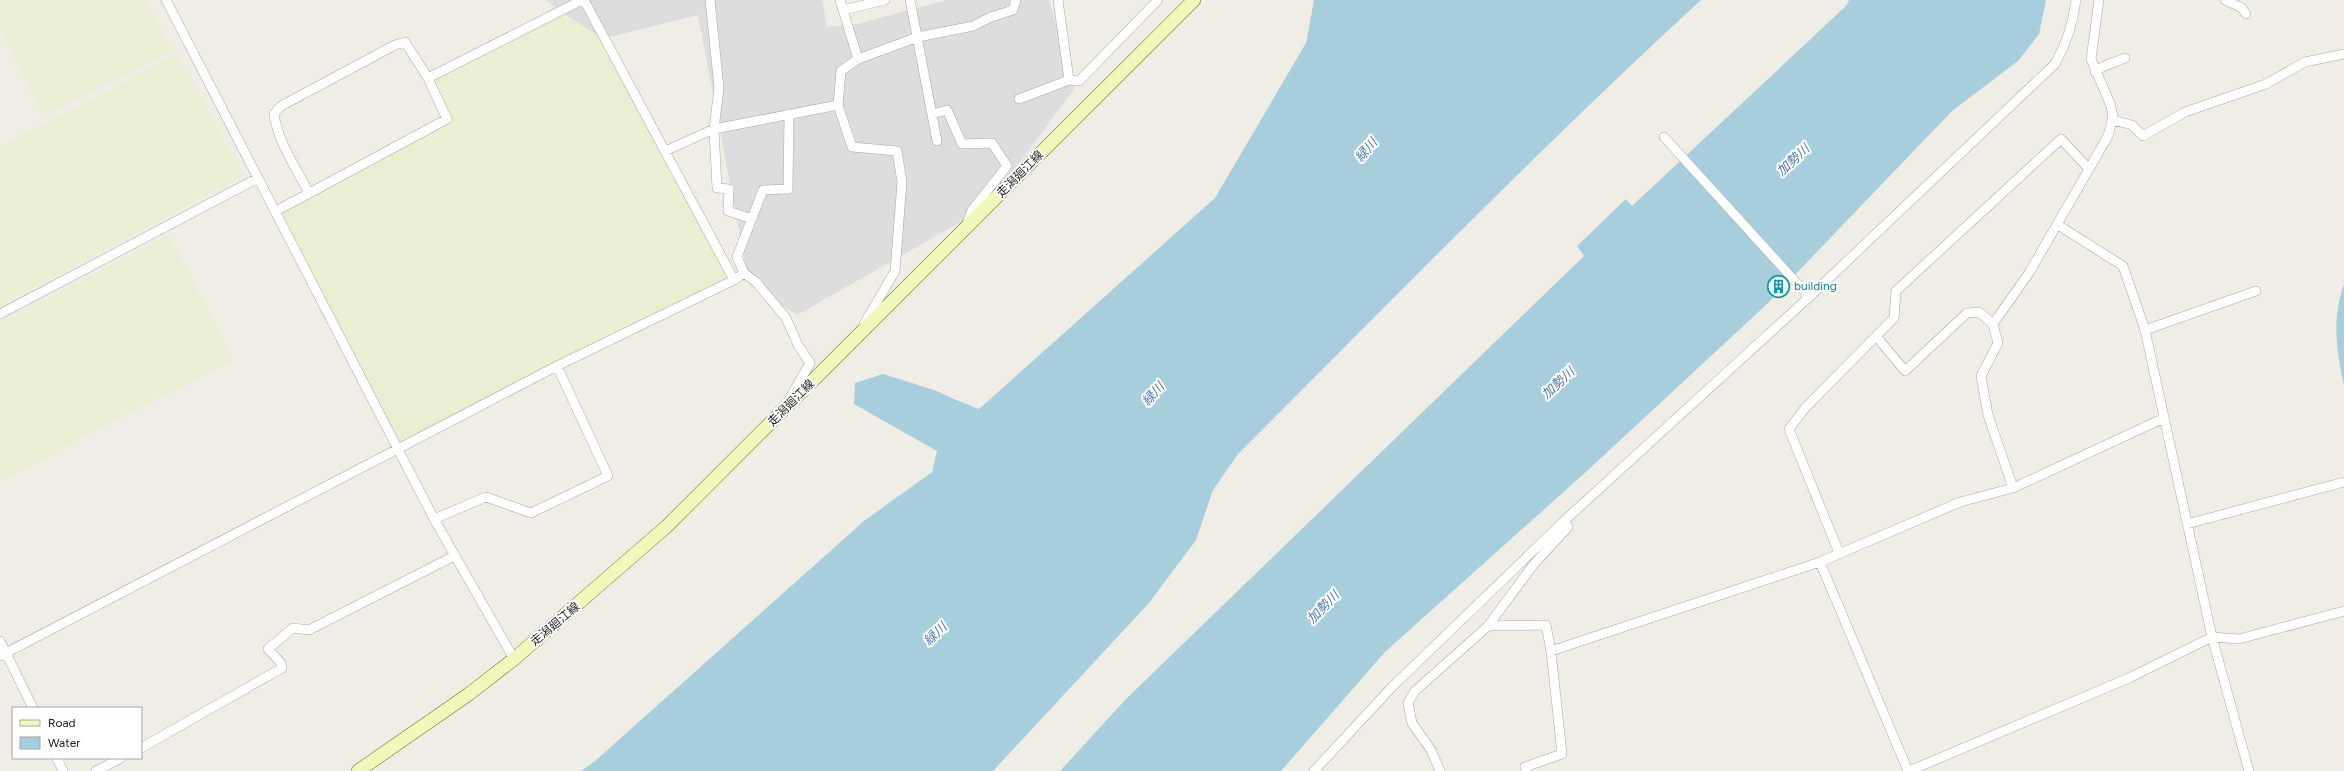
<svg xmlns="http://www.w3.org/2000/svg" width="2344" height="771" font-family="Figtree,'Noto Sans JP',sans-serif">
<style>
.residential{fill:#dedddd}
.farmland{fill:#eaeed2}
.water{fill:#a7cedd}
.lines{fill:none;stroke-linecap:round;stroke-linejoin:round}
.minor-casing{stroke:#a7a7a7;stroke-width:10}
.secondary-casing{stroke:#647607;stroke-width:14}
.minor{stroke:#fff;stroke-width:9}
.secondary{stroke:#f2f8bc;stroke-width:13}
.labels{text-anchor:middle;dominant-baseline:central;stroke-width:4;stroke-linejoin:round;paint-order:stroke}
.street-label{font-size:12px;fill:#202020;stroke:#fff}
.culture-label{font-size:12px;fill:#0d838f;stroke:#fff;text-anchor:start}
.water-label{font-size:13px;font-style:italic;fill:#4d78ae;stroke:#fff}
</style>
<rect width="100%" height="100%" fill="#f0ede6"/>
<!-- residential -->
<path class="residential" d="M 546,0 L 822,0 L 827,27 L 858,24 L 946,0 L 1049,0 L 1074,89 L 987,207 L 797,315 L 749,284 L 698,15 L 598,40 Z"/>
<!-- farmland -->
<path class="farmland" d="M 0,0 L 146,0 L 172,50 L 43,115 L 0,27 Z
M 560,11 L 606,41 L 734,280 L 400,450 L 276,211 L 446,119 L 428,78 Z
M 178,54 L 244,175 L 0,306 L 0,147 Z
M 169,235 L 233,360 L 0,481 L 0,323 Z"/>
<!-- water -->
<path class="water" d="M 1314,0 L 1701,0 C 1542,146 1391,301 1238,454 L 1213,490 L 1196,540 L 1149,603 L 993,771 L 581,771 L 595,761 L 864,521 L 932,472 L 937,451 L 854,404 L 855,383 L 883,374 L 937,391 L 956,400 L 979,409 L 1215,198 L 1306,43 Z
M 1849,0 L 2046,0 L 2039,34 L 2018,61 L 1952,111 L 1766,305 L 1588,470 L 1385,652 L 1281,771 L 1060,771 L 1125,700 L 1584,256 L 1577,246 L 1626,199 L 1632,206 L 1847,5 Z
M 2344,284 L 2344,385 C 2336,351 2332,317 2344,284 Z"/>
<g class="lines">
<defs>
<path id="minor" d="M 166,0 L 434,519 L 514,659
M 584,0 L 734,280
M 710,0 L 719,88 L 714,129 L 717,188 L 729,189 L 728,211 L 752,219
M 840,0 L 858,59
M 910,0 L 937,141
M 1058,0 L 1069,80 L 1079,81 L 1158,0
M 2225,0 L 2242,8 L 2246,14
M 843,10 L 885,0
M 2095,72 L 2102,67 L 2125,58
M 428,78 L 582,0
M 1019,99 L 1069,80
M 789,114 L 788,189 L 763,190 L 737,257 L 744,273 L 756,282 L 786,318 L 798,345 L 810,363 L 790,398
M 933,114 L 947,110 L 962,144 L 992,143 L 1007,166 L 972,210 L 967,224
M 2112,120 L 2132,125 L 2143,136 L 2185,112 L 2266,84 L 2305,62 L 2344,54
M 665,151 L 714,129 L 838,105
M 276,211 L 447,119 L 428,78 L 405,42 L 395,45 L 281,106 L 274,114 C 278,142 296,168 309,193
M 2058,225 L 2123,266 L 2145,330 L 2212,637 L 2249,771
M 1807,299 L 2055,64 C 2067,43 2073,24 2076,0
M 0,314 L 258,178
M 864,324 L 895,271 L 902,182 L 897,151 L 852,147 L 838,105 L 841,71 L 858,59 L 918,37 L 973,26 L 991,17 L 1013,10 L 1016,0
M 2145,330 L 2256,291
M 1876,336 L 1905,371 L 1967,313 L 1979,312 L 1993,324
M 2013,488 L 1988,415 L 1981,376 L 1998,343 L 1993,324 L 2029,273 L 2108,136 L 2113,117 L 2111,106 L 2091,59 L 2099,0
M 434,519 L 486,497 L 531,513 L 608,476 L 557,366
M 2187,524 L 2344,482
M 1839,553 L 1789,429 L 1806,407 L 1894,318 L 1896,291 L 2061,139 L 2089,169
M 1820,562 L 1908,771
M 1488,626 L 1546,625 L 1551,651 L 1562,754 L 1525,767 L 1526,771
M 0,641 L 33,708
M 1551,651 L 1820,562 L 1960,502 L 2013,488 L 2164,418
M 0,656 L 557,366 L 734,280 L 744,273
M 141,748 L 282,668 L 281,663 L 268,649 L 293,628 L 309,630 L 454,556
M 57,758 L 63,771
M 96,771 L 121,758
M 1314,771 L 1392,687 L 1564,521
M 1440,771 L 1431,750 L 1412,723 L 1408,703 L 1415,691 L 1488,626 L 1534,564 L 1568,527 L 1564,521 L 1807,299 L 1805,292 L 1664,137
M 1909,771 L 2129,678 L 2212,637 L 2239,639 L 2344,611"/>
<path id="secondary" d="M 358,771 L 469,694 L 514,659 L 666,527 L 1194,0"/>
</defs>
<!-- minor casing -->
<use href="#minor" class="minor-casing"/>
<!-- secondary casing -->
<use href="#secondary" class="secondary-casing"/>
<!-- minor -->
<use href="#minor" class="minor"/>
<!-- secondary -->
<use href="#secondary" class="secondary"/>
</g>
<!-- icons -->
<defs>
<symbol id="building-ring" viewBox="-11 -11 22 22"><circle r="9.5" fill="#fff" stroke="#0f9aa8" stroke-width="1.5"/><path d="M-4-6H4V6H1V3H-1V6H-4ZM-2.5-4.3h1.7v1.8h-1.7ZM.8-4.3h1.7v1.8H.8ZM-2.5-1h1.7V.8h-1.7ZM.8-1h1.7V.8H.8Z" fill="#0f9aa8"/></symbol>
</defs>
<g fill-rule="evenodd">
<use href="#building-ring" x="1766" y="274" width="25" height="25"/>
</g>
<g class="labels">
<!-- street labels -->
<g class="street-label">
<text transform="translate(1020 174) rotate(-45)">走潟廻江線</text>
<text transform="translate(791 403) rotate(-45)">走潟廻江線</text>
<text transform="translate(555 624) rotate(-40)">走潟廻江線</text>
</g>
<!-- culture labels -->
<g class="culture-label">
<text x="1794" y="286">building</text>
</g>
<!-- water labels -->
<g class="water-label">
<text transform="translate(1366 150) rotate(-50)">緑川</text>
<text transform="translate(1793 160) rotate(-43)">加勢川</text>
<text transform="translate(1558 383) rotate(-43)">加勢川</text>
<text transform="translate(1153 394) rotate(-48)">緑川</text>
<text transform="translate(1323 607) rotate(-46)">加勢川</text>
<text transform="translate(935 634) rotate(-44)">緑川</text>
</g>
</g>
<!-- legend -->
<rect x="12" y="707" width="130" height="52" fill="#ffffff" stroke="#a6a6a6"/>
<rect x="20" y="720" width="20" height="6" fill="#f2f8bc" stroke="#a6a6a6"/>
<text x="48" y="727" font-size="12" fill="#202020">Road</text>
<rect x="20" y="737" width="20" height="12" fill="#a7cedd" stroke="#a6a6a6"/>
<text x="48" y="747" font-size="12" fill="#202020">Water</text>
</svg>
